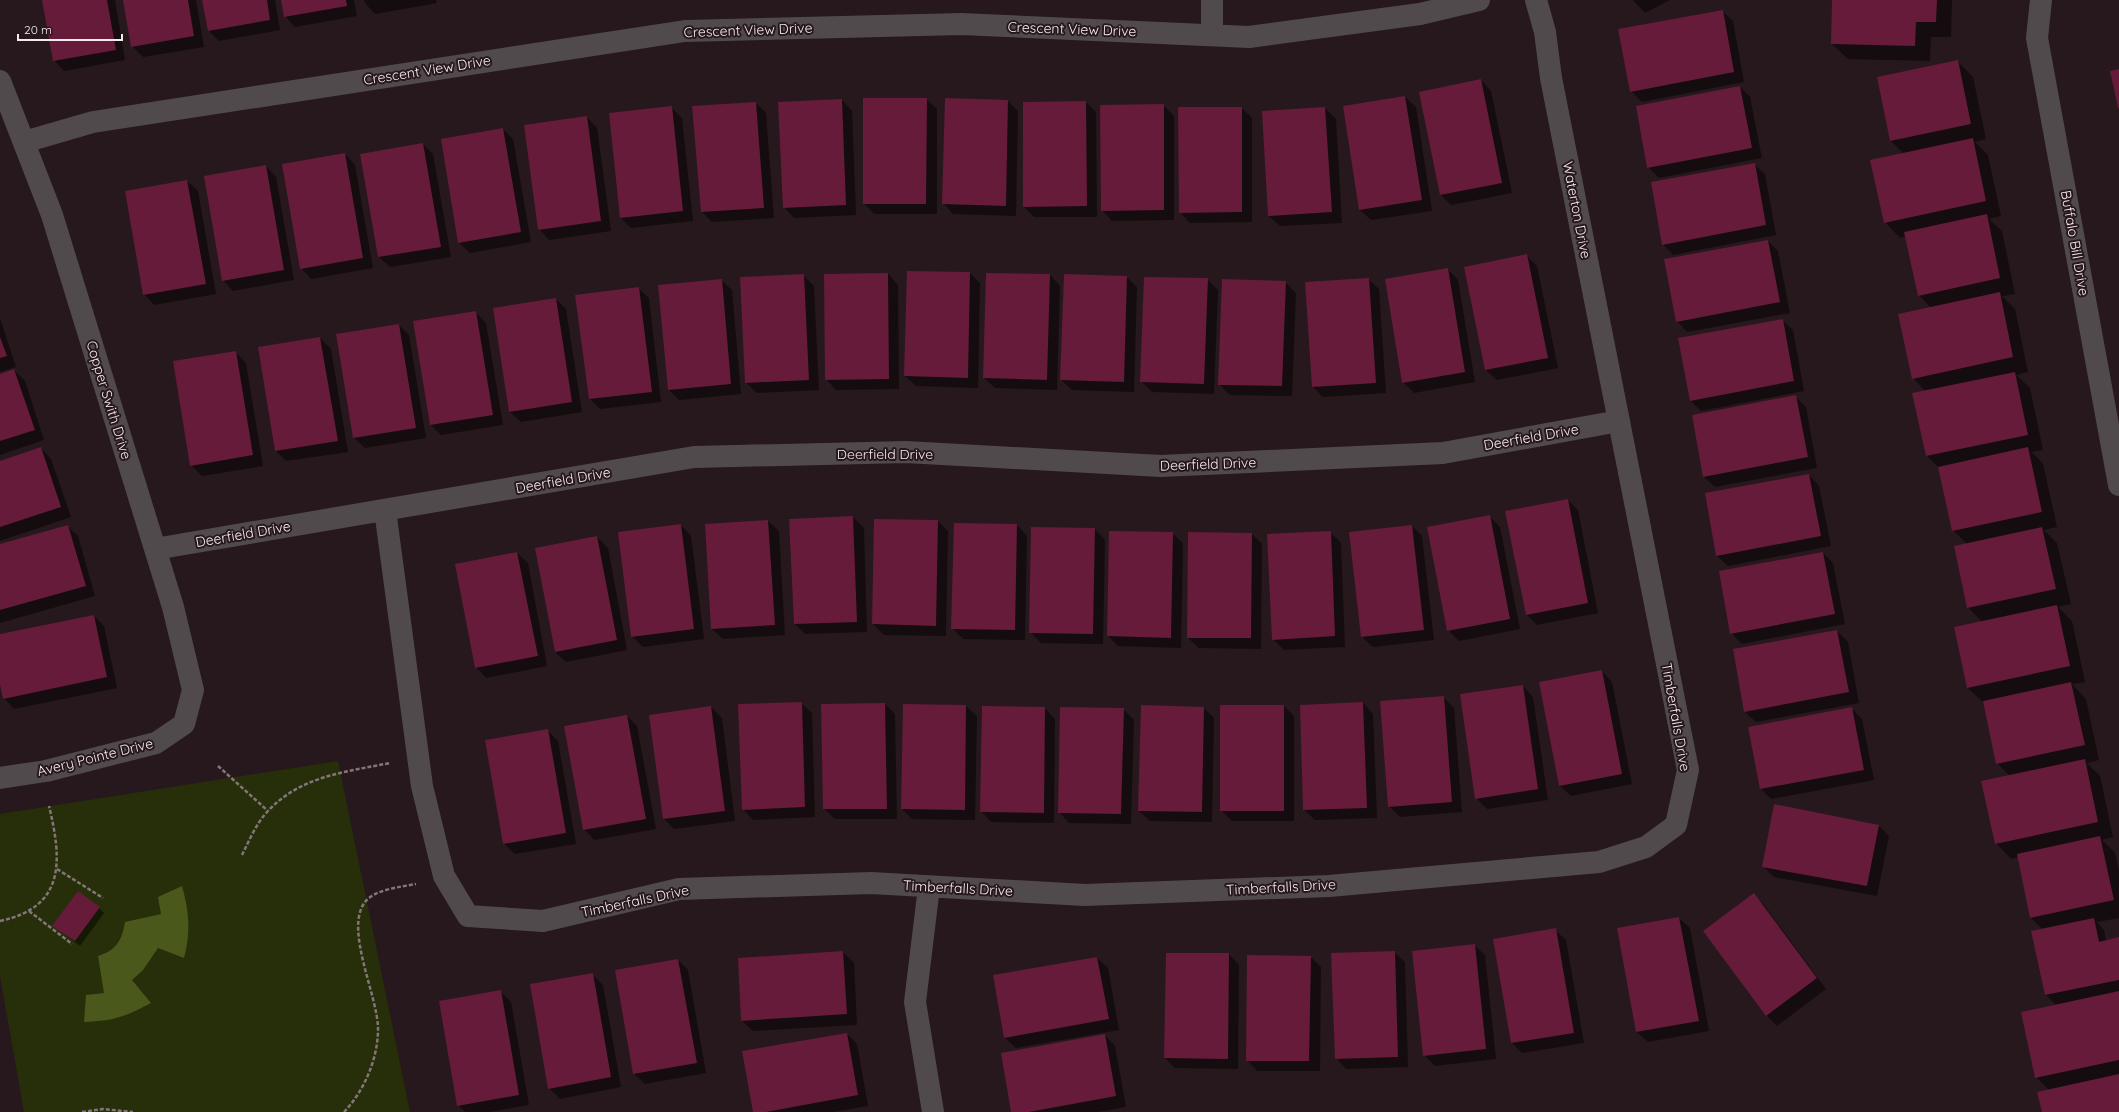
<svg xmlns="http://www.w3.org/2000/svg" width="2119" height="1112" font-family="Quicksand,sans-serif">
<style>
.green{fill:#262f09}
.water{fill:#4a581b}
.shadow{fill:#0007}
.building{fill:#651b39}
.lines{fill:none;stroke-linecap:round;stroke-linejoin:round}
.path{stroke:#83767a;stroke-width:2.5;stroke-dasharray:4 2;stroke-linecap:butt}
.minor{stroke:#514a4c;stroke-width:22}
.labels{text-anchor:middle;dominant-baseline:central;stroke-width:4;stroke-linejoin:round;paint-order:stroke}
.street-label{font-size:14px;fill:#f5eaed;stroke:#26181c}
</style>
<rect width="100%" height="100%" fill="#26181c"/>
<!-- green -->
<path class="green" d="M 338,761 L 410,1112 L 24,1112 L 0,976 L 0,814 Z"/>
<!-- water -->
<path class="water" d="M 182,886 C 189,911 191,932 184,958 L 158,948 L 143,970 L 132,980 L 151,1003 C 125,1017 113,1021 84,1022 L 86,995 L 104,993 L 98,956 C 117,950 122,940 125,922 L 161,914 L 158,897 Z"/>
<!-- shadow -->
<path class="shadow" d="M 43,0 L 115,0 L 125,60 L 64,71 L 54,60 Z
M 124,0 L 196,0 L 204,47 L 143,57 L 132,46 Z
M 203,0 L 275,0 L 280,30 L 219,41 L 209,31 Z
M 282,0 L 354,0 L 357,16 L 295,27 L 285,16 Z
M 364,0 L 436,0 L 437,3 L 375,14 L 365,3 Z
M 1633,0 L 1670,0 L 1645,13 Z
M 1833,0 L 1952,0 L 1951,37 L 1931,37 L 1930,61 L 1848,59 L 1832,44 Z
M 1722,11 L 1733,21 L 1744,82 L 1642,102 L 1631,91 Z
M 1957,61 L 1973,77 L 1986,139 L 1975,142 L 1988,155 L 2001,216 L 1989,219 L 2002,231 L 2015,294 L 2002,296 L 2015,309 L 2028,372 L 2016,375 L 2030,388 L 2043,450 L 2032,452 L 2043,464 L 2057,527 L 2044,530 L 2057,543 L 2071,604 L 2058,607 L 2072,621 L 2085,682 L 2072,684 L 2086,699 L 2099,760 L 2087,763 L 2100,776 L 2113,837 L 2102,840 L 2115,853 L 2119,871 L 2119,918 L 2097,922 L 2104,930 L 2106,941 L 2119,939 L 2119,1112 L 2043,1112 L 2049,1090 L 2036,1077 L 2057,1006 L 2046,995 L 2033,932 L 2043,930 L 2031,918 L 2018,857 L 2011,859 L 1996,843 L 2010,776 L 1997,763 L 1984,703 L 1968,688 L 1955,627 L 1982,622 L 1968,607 L 1967,544 L 1953,530 L 1940,469 L 1927,456 L 1926,392 L 1913,378 L 1931,308 L 1919,295 L 1906,236 L 1900,238 L 1885,222 L 1904,154 L 1891,141 L 1878,78 Z
M 1481,80 L 1491,91 L 1512,193 L 1451,205 L 1441,195 L 1420,93 Z
M 1740,87 L 1750,97 L 1762,158 L 1659,178 L 1648,167 Z
M 1405,97 L 1416,107 L 1432,211 L 1371,220 L 1360,210 Z
M 926,99 L 937,109 L 937,214 L 874,214 L 864,203 Z
M 946,99 L 1008,101 L 1018,111 L 1016,216 L 953,214 L 943,203 Z
M 842,100 L 852,111 L 856,215 L 794,218 L 784,207 Z
M 1086,102 L 1096,112 L 1097,217 L 1034,217 L 1024,207 Z
M 756,103 L 766,113 L 774,218 L 712,222 L 702,212 Z
M 1163,105 L 1174,116 L 1174,220 L 1112,221 L 1102,210 Z
M 671,107 L 682,118 L 693,221 L 631,228 L 621,218 Z
M 1242,108 L 1252,118 L 1252,222 L 1190,223 L 1180,212 Z
M 1325,108 L 1336,119 L 1342,223 L 1280,226 L 1269,216 Z
M 587,117 L 597,128 L 611,231 L 549,240 L 539,229 Z
M 503,129 L 513,139 L 531,242 L 470,253 L 459,243 Z
M 423,144 L 433,154 L 451,257 L 390,267 L 379,257 Z
M 345,154 L 355,165 L 373,268 L 311,279 L 301,268 Z
M 1754,164 L 1765,174 L 1776,235 L 1673,255 L 1663,244 Z
M 266,166 L 276,177 L 294,280 L 233,291 L 223,280 Z
M 187,181 L 198,191 L 216,294 L 154,305 L 144,294 Z
M 1768,241 L 1778,251 L 1790,313 L 1687,332 L 1677,321 Z
M 1526,255 L 1537,266 L 1558,368 L 1497,380 L 1486,370 Z
M 1448,269 L 1458,280 L 1475,382 L 1414,393 L 1403,382 Z
M 970,273 L 980,283 L 978,388 L 916,386 L 905,376 Z
M 888,274 L 898,285 L 899,389 L 836,390 L 826,379 Z
M 803,275 L 814,286 L 819,390 L 757,393 L 746,383 Z
M 1050,275 L 1060,286 L 1057,390 L 995,388 L 984,378 Z
M 1127,277 L 1137,287 L 1134,392 L 1072,390 L 1061,380 Z
M 1207,279 L 1218,290 L 1214,394 L 1152,392 L 1141,381 Z
M 1368,279 L 1379,289 L 1386,393 L 1323,397 L 1313,387 Z
M 721,280 L 732,290 L 741,394 L 679,400 L 669,390 Z
M 1285,282 L 1296,293 L 1292,396 L 1230,395 L 1219,384 Z
M 638,288 L 649,298 L 661,402 L 600,409 L 590,399 Z
M 556,299 L 566,309 L 582,412 L 521,422 L 510,412 Z
M 475,312 L 486,323 L 503,425 L 441,435 L 431,425 L 414,322 Z
M 0,318 L 16,367 L 0,372 Z
M 1782,320 L 1793,330 L 1804,391 L 1701,411 L 1690,400 Z
M 399,325 L 409,335 L 426,438 L 365,448 L 354,438 Z
M 320,338 L 331,349 L 348,452 L 286,461 L 276,451 Z
M 235,352 L 246,363 L 263,466 L 202,476 L 191,465 Z
M 14,370 L 25,381 L 44,440 L 0,455 L 0,375 Z
M 1795,396 L 1806,407 L 1817,468 L 1715,487 L 1704,477 Z
M 41,448 L 51,459 L 71,517 L 0,541 L 0,462 Z
M 1809,475 L 1819,486 L 1831,546 L 1728,566 L 1717,556 Z
M 1568,500 L 1578,510 L 1598,613 L 1537,625 L 1526,614 Z
M 1489,516 L 1500,527 L 1520,629 L 1459,641 L 1448,630 Z
M 853,517 L 864,528 L 867,632 L 805,634 L 795,624 L 790,520 Z
M 875,520 L 938,521 L 948,531 L 946,636 L 884,635 L 873,624 Z
M 768,521 L 779,531 L 785,635 L 723,639 L 712,629 Z
M 681,525 L 691,536 L 704,639 L 643,647 L 632,636 Z
M 1017,525 L 1027,536 L 1025,640 L 963,639 L 952,628 Z
M 67,526 L 78,536 L 95,596 L 0,623 L 0,545 Z
M 1412,526 L 1422,536 L 1434,640 L 1373,647 L 1362,637 L 1350,533 Z
M 1095,529 L 1105,540 L 1103,644 L 1041,643 L 1030,632 Z
M 1330,532 L 1341,543 L 1345,647 L 1284,650 L 1273,639 Z
M 1172,533 L 1183,543 L 1181,648 L 1118,646 L 1108,636 Z
M 1252,534 L 1262,544 L 1261,649 L 1199,648 L 1188,638 Z
M 597,537 L 608,548 L 627,650 L 566,662 L 555,652 Z
M 517,553 L 528,563 L 547,666 L 486,678 L 476,667 Z
M 1823,553 L 1833,563 L 1845,624 L 1742,644 L 1731,633 Z
M 94,616 L 104,626 L 117,688 L 14,709 L 4,698 L 0,679 L 0,635 Z
M 1837,631 L 1848,642 L 1859,703 L 1756,722 L 1745,712 Z
M 1602,671 L 1612,682 L 1632,784 L 1571,796 L 1560,786 Z
M 1523,686 L 1533,697 L 1548,800 L 1487,809 L 1476,798 Z
M 1443,697 L 1454,708 L 1462,812 L 1400,817 L 1389,806 Z
M 801,703 L 812,713 L 815,817 L 753,820 L 743,809 Z
M 1363,703 L 1373,714 L 1377,818 L 1315,820 L 1304,810 Z
M 885,704 L 895,714 L 897,819 L 835,819 L 824,809 Z
M 904,705 L 966,706 L 977,716 L 975,820 L 912,819 L 902,809 Z
M 1142,706 L 1204,708 L 1214,718 L 1212,822 L 1150,821 L 1139,811 Z
M 1284,706 L 1294,716 L 1294,821 L 1232,821 L 1221,810 Z
M 711,707 L 722,718 L 735,821 L 674,829 L 664,819 Z
M 983,707 L 1045,708 L 1055,719 L 1054,823 L 991,822 L 981,811 Z
M 1123,709 L 1134,720 L 1131,824 L 1069,823 L 1059,812 Z
M 1852,709 L 1862,719 L 1874,780 L 1771,799 L 1761,789 Z
M 627,716 L 637,726 L 656,829 L 594,840 L 584,829 Z
M 547,730 L 558,741 L 576,844 L 515,854 L 504,844 L 486,741 Z
M 1878,825 L 1889,836 L 1877,896 L 1774,877 L 1764,867 Z
M 1754,895 L 1764,905 L 1826,989 L 1777,1026 L 1766,1015 Z
M 99,908 L 104,913 L 80,946 L 54,925 Z
M 1679,918 L 1690,928 L 1709,1031 L 1648,1042 L 1637,1032 L 1618,929 Z
M 1555,930 L 1566,940 L 1584,1043 L 1522,1053 L 1512,1043 Z
M 1474,945 L 1485,955 L 1496,1059 L 1435,1066 L 1424,1055 Z
M 843,952 L 854,963 L 857,1025 L 753,1031 L 742,1021 Z
M 1394,952 L 1405,962 L 1408,1067 L 1346,1069 L 1336,1058 Z
M 1229,954 L 1239,965 L 1238,1069 L 1175,1068 L 1165,1058 Z
M 1311,957 L 1321,967 L 1320,1071 L 1257,1071 L 1247,1060 Z
M 1097,958 L 1108,968 L 1119,1030 L 1016,1048 L 1005,1038 Z
M 678,960 L 688,970 L 706,1073 L 645,1084 L 634,1074 Z
M 592,974 L 603,985 L 621,1087 L 560,1099 L 549,1088 Z
M 501,992 L 511,1002 L 529,1105 L 489,1112 L 465,1112 L 458,1105 Z
M 847,1034 L 857,1044 L 868,1106 L 833,1112 L 754,1112 Z
M 1105,1035 L 1115,1046 L 1126,1107 L 1097,1112 L 1012,1112 Z"/>
<!-- building -->
<path class="building" d="M 42,0 L 107,0 L 116,50 L 53,61 Z
M 123,0 L 188,0 L 194,36 L 131,47 Z
M 202,0 L 267,0 L 270,20 L 208,31 Z
M 281,0 L 346,0 L 347,6 L 284,17 Z
M 1832,0 L 1937,0 L 1936,22 L 1916,22 L 1915,46 L 1831,44 Z
M 1723,10 L 1734,72 L 1630,92 L 1618,29 Z
M 1958,60 L 1971,124 L 1890,141 L 1877,77 Z
M 2119,69 L 2119,108 L 2118,108 L 2110,71 Z
M 1481,79 L 1502,183 L 1440,195 L 1419,92 Z
M 1740,86 L 1752,148 L 1647,168 L 1636,106 Z
M 1405,96 L 1422,200 L 1359,210 L 1343,106 Z
M 863,98 L 927,98 L 926,204 L 863,204 Z
M 945,98 L 1008,100 L 1006,206 L 942,204 Z
M 842,99 L 846,205 L 783,208 L 778,102 Z
M 1086,101 L 1087,206 L 1023,207 L 1023,102 Z
M 756,102 L 764,208 L 701,212 L 692,106 Z
M 1164,104 L 1164,210 L 1101,211 L 1100,105 Z
M 672,106 L 683,211 L 620,218 L 609,113 Z
M 1178,107 L 1242,107 L 1242,212 L 1179,213 Z
M 1325,107 L 1332,212 L 1268,216 L 1262,111 Z
M 587,116 L 601,221 L 538,230 L 524,125 Z
M 503,128 L 521,232 L 458,243 L 441,139 Z
M 1973,138 L 1986,201 L 1884,223 L 1870,160 Z
M 423,143 L 441,247 L 378,257 L 360,154 Z
M 345,153 L 363,258 L 300,269 L 282,164 Z
M 1755,163 L 1766,225 L 1662,245 L 1651,182 Z
M 266,165 L 284,270 L 222,281 L 204,176 Z
M 187,180 L 206,284 L 143,295 L 125,191 Z
M 1987,214 L 2000,278 L 1918,296 L 1904,232 Z
M 1768,240 L 1780,302 L 1676,322 L 1664,259 Z
M 1527,254 L 1548,358 L 1485,370 L 1464,267 Z
M 1448,268 L 1465,372 L 1402,383 L 1385,279 Z
M 907,271 L 970,272 L 968,378 L 904,376 Z
M 888,273 L 889,379 L 825,380 L 824,274 Z
M 986,273 L 1050,274 L 1047,380 L 983,378 Z
M 804,274 L 809,380 L 745,383 L 740,277 Z
M 1064,274 L 1127,276 L 1124,382 L 1060,380 Z
M 1144,277 L 1208,278 L 1204,384 L 1140,382 Z
M 1369,278 L 1376,383 L 1312,387 L 1305,282 Z
M 722,279 L 731,384 L 668,390 L 658,285 Z
M 1222,279 L 1286,281 L 1282,386 L 1218,385 Z
M 639,287 L 652,392 L 589,399 L 575,295 Z
M 2000,292 L 2013,357 L 1912,379 L 1898,314 Z
M 556,298 L 572,402 L 509,412 L 493,308 Z
M 476,311 L 493,415 L 430,425 L 413,321 Z
M 1783,319 L 1794,381 L 1690,401 L 1678,338 Z
M 399,324 L 416,428 L 353,438 L 336,334 Z
M 0,337 L 7,356 L 0,358 Z
M 320,337 L 338,441 L 275,451 L 258,347 Z
M 236,351 L 253,455 L 190,466 L 173,361 Z
M 14,369 L 35,430 L 0,441 L 0,374 Z
M 2015,372 L 2028,435 L 1926,456 L 1912,393 Z
M 1796,395 L 1808,457 L 1703,477 L 1692,415 Z
M 41,447 L 61,507 L 0,527 L 0,461 Z
M 2028,447 L 2042,512 L 1952,531 L 1938,467 Z
M 1809,474 L 1821,536 L 1716,556 L 1705,493 Z
M 1568,499 L 1588,603 L 1526,615 L 1505,511 Z
M 1490,515 L 1510,619 L 1447,631 L 1427,527 Z
M 853,516 L 857,622 L 794,624 L 789,519 Z
M 874,519 L 938,520 L 936,626 L 872,624 Z
M 768,520 L 775,625 L 711,629 L 705,524 Z
M 954,523 L 1017,524 L 1015,630 L 951,629 Z
M 681,524 L 694,629 L 631,637 L 618,532 Z
M 68,525 L 86,586 L 0,610 L 0,544 Z
M 1412,525 L 1424,630 L 1361,637 L 1349,532 Z
M 1031,527 L 1095,528 L 1093,634 L 1029,633 Z
M 2042,527 L 2056,589 L 1967,608 L 1954,546 Z
M 1109,531 L 1173,532 L 1171,638 L 1107,636 Z
M 1331,531 L 1335,636 L 1272,640 L 1267,534 Z
M 1188,532 L 1252,533 L 1251,638 L 1187,638 Z
M 597,536 L 617,640 L 555,652 L 535,548 Z
M 517,552 L 538,656 L 475,668 L 455,564 Z
M 1823,552 L 1835,614 L 1730,634 L 1719,571 Z
M 2057,605 L 2070,666 L 1967,688 L 1954,627 Z
M 94,615 L 107,677 L 3,699 L 0,684 L 0,634 Z
M 1837,630 L 1849,692 L 1744,712 L 1733,649 Z
M 1602,670 L 1622,774 L 1559,786 L 1539,682 Z
M 2071,682 L 2085,745 L 1996,764 L 1983,701 Z
M 1523,685 L 1538,789 L 1475,799 L 1460,694 Z
M 1444,696 L 1452,802 L 1388,807 L 1380,701 Z
M 802,702 L 805,807 L 742,810 L 738,704 Z
M 1363,702 L 1367,808 L 1303,810 L 1300,705 Z
M 885,703 L 887,809 L 823,809 L 821,704 Z
M 903,704 L 966,705 L 965,810 L 901,809 Z
M 1141,705 L 1204,707 L 1202,812 L 1138,811 Z
M 1220,705 L 1284,705 L 1284,811 L 1220,811 Z
M 711,706 L 725,811 L 663,819 L 649,715 Z
M 982,706 L 1045,707 L 1044,813 L 980,812 Z
M 1060,707 L 1124,708 L 1121,814 L 1058,813 Z
M 1852,707 L 1864,770 L 1760,789 L 1748,727 Z
M 627,715 L 646,819 L 583,830 L 564,726 Z
M 548,729 L 566,833 L 503,844 L 485,740 Z
M 2085,759 L 2098,822 L 1995,844 L 1981,781 Z
M 1774,804 L 1879,825 L 1867,886 L 1762,867 Z
M 2100,836 L 2114,900 L 2030,918 L 2017,854 Z
M 78,891 L 100,907 L 75,941 L 52,926 Z
M 1754,893 L 1817,978 L 1766,1016 L 1703,931 Z
M 1679,917 L 1699,1021 L 1636,1032 L 1617,928 Z
M 2094,918 L 2099,942 L 2119,937 L 2119,980 L 2045,995 L 2031,931 Z
M 1556,928 L 1574,1033 L 1511,1043 L 1493,939 Z
M 1475,944 L 1486,1049 L 1423,1056 L 1412,951 Z
M 843,951 L 847,1014 L 741,1021 L 738,958 Z
M 1395,951 L 1398,1057 L 1335,1059 L 1331,953 Z
M 1166,953 L 1229,953 L 1228,1059 L 1164,1058 Z
M 1247,955 L 1311,956 L 1309,1061 L 1246,1061 Z
M 1097,957 L 1109,1019 L 1004,1038 L 993,975 Z
M 678,959 L 697,1063 L 633,1074 L 615,970 Z
M 593,973 L 611,1077 L 548,1089 L 530,984 Z
M 501,990 L 519,1095 L 457,1106 L 439,1001 Z
M 2119,991 L 2119,1060 L 2035,1078 L 2021,1012 Z
M 847,1033 L 858,1095 L 766,1112 L 753,1112 L 742,1051 Z
M 1105,1034 L 1116,1096 L 1029,1112 L 1011,1112 L 1001,1053 Z
M 2119,1074 L 2119,1112 L 2042,1112 L 2037,1092 Z"/>
<g class="lines">
<!-- path -->
<path class="path" d="M 218,766 L 268,811
M 242,855 C 249,841 256,824 267,812 C 300,776 345,772 390,763
M 57,869 L 103,898
M 29,911 L 72,944
M 0,921 C 66,907 62,860 49,806
M 82,1112 L 103,1109 L 133,1112
M 344,1112 C 364,1091 378,1059 378,1029 C 378,996 344,929 365,902 C 375,889 401,887 416,884"/>
<!-- minor -->
<path class="minor" d="M 2041,0 L 2037,38 L 2119,485
M 1212,35 L 1212,0
M 0,81 L 52,215 L 173,607 L 193,690 L 184,724 L 156,743 L 46,771 L 0,778
M 24,142 L 93,122 L 685,31 L 961,24 L 1249,37 L 1420,14 L 1479,0
M 385,510 L 422,786 L 444,876 L 468,916 L 543,921 L 679,889 L 871,883 L 1085,895 L 1329,886 L 1599,862 L 1646,847 L 1676,825 L 1688,770 L 1551,78 L 1545,32 L 1536,0
M 155,549 L 694,457 L 906,452 L 1161,466 L 1443,453 L 1619,421
M 929,887 L 915,1002 L 933,1112"/>
</g>
<g class="labels">
<!-- street labels -->
<g class="street-label">
<text transform="translate(1072 29) rotate(2)">Crescent View Drive</text>
<text transform="translate(748 30) rotate(-2)">Crescent View Drive</text>
<text transform="translate(427 70) rotate(-9)">Crescent View Drive</text>
<text transform="translate(1577 210) rotate(79)">Waterton Drive</text>
<text transform="translate(2075 243) rotate(80)">Buffalo Bill Drive</text>
<text transform="translate(109 400) rotate(73)">Copper Swith Drive</text>
<text transform="translate(1531 437) rotate(-10)">Deerfield Drive</text>
<text x="885" y="454">Deerfield Drive</text>
<text transform="translate(1208 464) rotate(-2)">Deerfield Drive</text>
<text transform="translate(563 480) rotate(-10)">Deerfield Drive</text>
<text transform="translate(243 534) rotate(-10)">Deerfield Drive</text>
<text transform="translate(1676 717) rotate(80)">Timberfalls Drive</text>
<text transform="translate(95 757) rotate(-14)">Avery Pointe Drive</text>
<text transform="translate(1281 887) rotate(-3)">Timberfalls Drive</text>
<text transform="translate(958 888) rotate(3)">Timberfalls Drive</text>
<text transform="translate(635 901) rotate(-12)">Timberfalls Drive</text>
</g>
</g>
<!-- scale -->
<path d="M18 34v6h104v-6" fill="none" stroke="#f5eaed" stroke-width="2"/>
<text x="24" y="34" font-size="12" fill="#f5eaed" stroke="#26181c" stroke-width="3" paint-order="stroke">20 m</text>
</svg>
